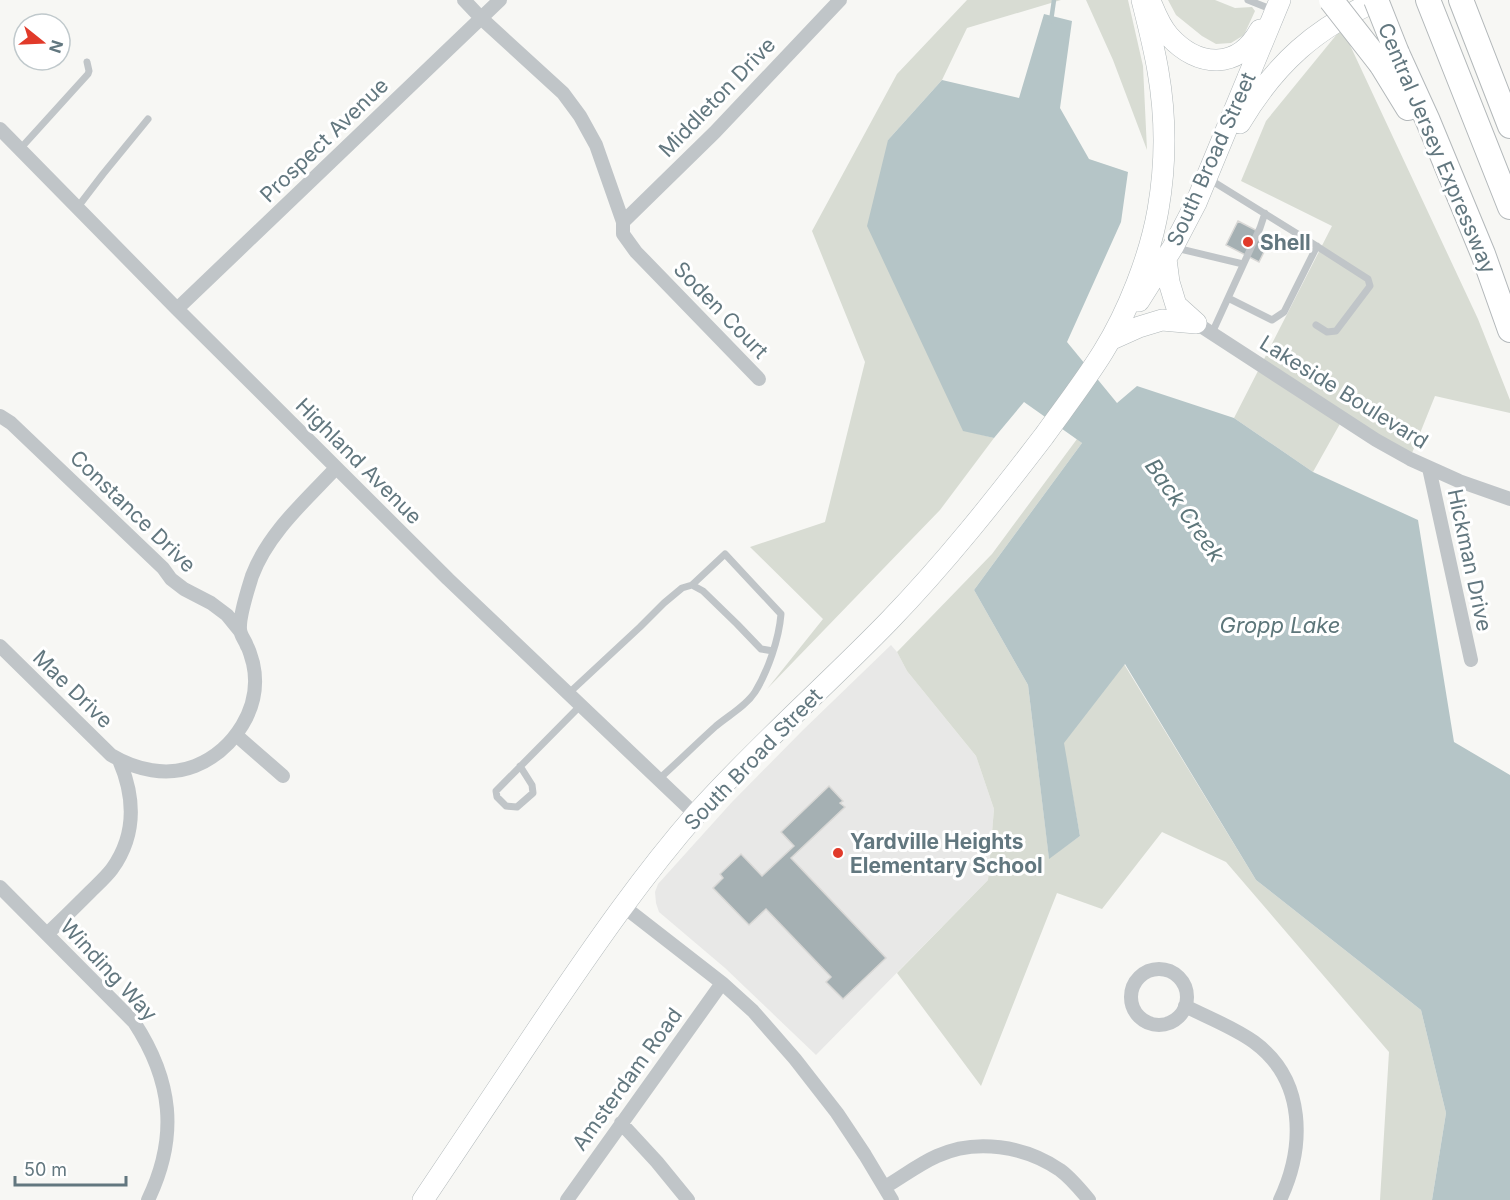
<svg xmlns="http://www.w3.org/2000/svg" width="1510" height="1200" font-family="Inter,sans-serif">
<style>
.built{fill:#e8e8e7}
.green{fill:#d8dcd3}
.water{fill:#b5c5c7}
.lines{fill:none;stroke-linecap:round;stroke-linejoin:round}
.stream{stroke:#b5c5c7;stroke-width:4.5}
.building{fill:#a5b0b3;stroke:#d9d8d6;stroke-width:1.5}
.primary-casing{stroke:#b1b8ba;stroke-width:22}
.highway-casing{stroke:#b3b8ba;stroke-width:26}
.lane{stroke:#c0c5c8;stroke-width:7}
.street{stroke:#c0c5c8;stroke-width:14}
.primary{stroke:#fff;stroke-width:21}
.highway{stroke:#fff;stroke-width:24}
.highway-bridge-casing{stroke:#b3b8ba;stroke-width:26;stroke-linecap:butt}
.highway-bridge{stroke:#fff;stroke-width:24}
.poi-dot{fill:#e13a2a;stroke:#fff;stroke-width:2}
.labels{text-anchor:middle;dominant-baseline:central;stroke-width:6;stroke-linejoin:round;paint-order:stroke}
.street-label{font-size:21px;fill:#62777f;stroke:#fff}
.poi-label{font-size:21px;font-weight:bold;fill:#62777f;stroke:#fff;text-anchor:start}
.water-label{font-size:22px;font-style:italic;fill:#5d767a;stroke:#fff}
</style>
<rect width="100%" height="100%" fill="#f7f7f4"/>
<!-- built -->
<path class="built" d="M 891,645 L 897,652 L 907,671 L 976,756 L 994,809 L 988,880 L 816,1055 L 725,968 L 659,912 L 656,903 L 655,892 L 658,884 L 732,802 L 803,730 Z"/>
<!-- green -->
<path class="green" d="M 967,0 L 1061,0 L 967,28 L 942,80 L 888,140 L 963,430 L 994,438 L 940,510 L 767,689 L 823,619 L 750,547 L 825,522 L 865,362 L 812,231 L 897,74 Z
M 1086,0 L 1128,0 L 1143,66 L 1147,150 L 1113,60 Z
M 1168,0 L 1215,0 L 1235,8 L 1252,7 L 1255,11 L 1244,35 L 1231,43 L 1216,44 L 1202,36 L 1176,15 Z
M 1342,28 L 1478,319 L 1510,400 L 1510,413 L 1435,396 L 1408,463 L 1341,422 L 1313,472 L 1234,418 L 1332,226 L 1241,181 L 1266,121 Z
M 1077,439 L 1082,443 L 974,590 L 1028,685 L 1049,858 L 1080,836 L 1063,743 L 1124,664 L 1256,880 L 1421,1010 L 1446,1113 L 1432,1200 L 1380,1200 L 1389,1052 L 1226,862 L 1162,832 L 1102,909 L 1057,893 L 981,1086 L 897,973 L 988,880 L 994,809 L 976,756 L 907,671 L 897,652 L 992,554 Z"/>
<!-- water -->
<path class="water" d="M 1044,14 L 1072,21 L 1060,108 L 1089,159 L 1128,172 L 1121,222 L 1067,342 L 1117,403 L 1137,386 L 1234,418 L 1313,472 L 1418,520 L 1454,742 L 1510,775 L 1510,1200 L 1432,1200 L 1446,1113 L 1421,1010 L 1256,880 L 1125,664 L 1064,743 L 1080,836 L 1049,859 L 1028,685 L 974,590 L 1082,443 L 1024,402 L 994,438 L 963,431 L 867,226 L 888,140 L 942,80 L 1019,98 Z"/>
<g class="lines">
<!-- stream -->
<path class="stream" d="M 1051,21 L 1054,0"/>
</g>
<!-- building -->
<path class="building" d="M 1238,221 L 1271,238 L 1259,262 L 1226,245 Z
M 829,786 L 843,801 L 840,803 L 845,807 L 791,858 L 886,958 L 843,999 L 826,982 L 831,977 L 766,909 L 749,925 L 713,888 L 723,878 L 720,874 L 741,854 L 762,876 L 794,846 L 781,832 Z"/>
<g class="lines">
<defs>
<path id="primary" d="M 1151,3 C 1156,15 1160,26 1169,36 C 1198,68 1238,70 1260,30
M 1240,123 C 1275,64 1316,27 1379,0
M 1166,259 L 1169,282 L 1176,305 L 1196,323
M 1139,301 L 1173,247 L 1196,203 L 1280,0
M 1110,340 L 1139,327 L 1162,320 L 1196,323
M 423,1200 C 465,1137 507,1074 549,1012 C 596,943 643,875 698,812 C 758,745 826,686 889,621 C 945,563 995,500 1044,436 C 1064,408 1085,381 1103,352 C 1128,312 1150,256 1158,210 C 1166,164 1166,117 1158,71 C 1154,47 1148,24 1142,0"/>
<path id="highway" d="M 1428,0 L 1510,207
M 1461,0 L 1510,126
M 1397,53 L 1428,121 L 1483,254 L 1510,330
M 1381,64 L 1408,108"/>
</defs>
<!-- primary casing -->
<use href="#primary" class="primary-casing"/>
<!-- highway casing -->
<use href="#highway" class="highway-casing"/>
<!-- lane -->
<path class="lane" d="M 1248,0 L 1273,10
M 20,149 L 88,74 L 89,71 L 87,62
M 1209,179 L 1304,238 L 1368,279 L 1370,286 L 1336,331 L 1327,332 L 1316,325
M 77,208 L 103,174 L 148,119
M 1176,248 L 1243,264
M 1228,298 L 1272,320 L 1284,312 L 1317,246
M 1212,333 L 1260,228 L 1265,213
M 692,585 L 703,591 L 737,624 L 761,649 L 773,651
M 569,693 L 640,627 L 664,603 L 682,588 L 692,585 L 725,554 L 781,614 C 779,639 768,671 755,692 C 746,706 729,715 716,726 C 697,743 678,762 659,779
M 520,766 L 532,785 L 533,793 L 517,807 L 506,806 L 497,797 L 496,791 L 581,705"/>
<!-- street -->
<path class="street" d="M 464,0 L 481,18 L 563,93 L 580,116 L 596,145 L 623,222 L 623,234 L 636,252 L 759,379
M 0,129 L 177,309 L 448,579 L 696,815
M 623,222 L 715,132 L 840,0
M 177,309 L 500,0
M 1196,323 L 1376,440 L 1410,459 L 1459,481 L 1510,499
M 0,416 L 11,423 L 163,568 L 171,579 L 184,589 L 211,603 L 227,615 L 240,631
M 1429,468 L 1471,660
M 0,646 L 111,755 C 136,770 167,777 195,766 C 234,750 263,707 253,663 C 251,657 250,651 247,646 C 245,640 240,635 240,629 C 239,616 248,589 252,576 C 268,533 306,500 336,468
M 236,735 L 283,776
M 0,887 L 134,1022 C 172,1080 179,1136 148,1200
M 623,906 L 722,983 L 753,1011 L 795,1059 L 837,1113 L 865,1155 L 892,1200
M 47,934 C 62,920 76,906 90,892 C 97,885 106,877 112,869 C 137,834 135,797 119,760
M1131 997a28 28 0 1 1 56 0a28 28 0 1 1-56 0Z
M 1185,1006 C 1207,1017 1235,1028 1254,1042 C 1306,1080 1305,1147 1280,1200
M 621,1123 L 657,1162 L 688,1200
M 885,1187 C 902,1177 919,1164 937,1156 C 976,1138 1025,1146 1060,1170 C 1071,1178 1080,1189 1089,1200
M 567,1200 L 722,983"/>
<!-- primary -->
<use href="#primary" class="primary"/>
<!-- highway -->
<use href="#highway" class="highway"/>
<defs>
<path id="highway-bridge" d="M 1331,0 L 1381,64
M 1376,0 L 1397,53"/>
</defs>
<!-- highway-bridge casing -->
<use href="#highway-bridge" class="highway-bridge-casing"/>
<!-- highway-bridge -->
<use href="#highway-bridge" class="highway-bridge"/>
</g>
<!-- markers -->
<g class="poi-dot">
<circle cx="1248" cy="242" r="6"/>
<circle cx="838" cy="853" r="6"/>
</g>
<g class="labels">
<!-- street labels -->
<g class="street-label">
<text transform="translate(717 97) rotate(-46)">Middleton Drive</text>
<text transform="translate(324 140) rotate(-44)">Prospect Avenue</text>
<text transform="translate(1437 148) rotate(67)">Central Jersey Expressway</text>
<text transform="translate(1211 159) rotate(-66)">South Broad Street</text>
<text transform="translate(721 310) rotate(46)">Soden Court</text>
<text transform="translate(1344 392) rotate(32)">Lakeside Boulevard</text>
<text transform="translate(359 461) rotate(45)">Highland Avenue</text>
<text transform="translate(133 511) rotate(44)">Constance Drive</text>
<text transform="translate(1470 560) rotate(78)">Hickman Drive</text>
<text transform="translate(73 689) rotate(44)">Mae Drive</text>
<text transform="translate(753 759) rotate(-46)">South Broad Street</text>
<text transform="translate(109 970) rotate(47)">Winding Way</text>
<text transform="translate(627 1079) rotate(-54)">Amsterdam Road</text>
</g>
<!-- poi labels -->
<g class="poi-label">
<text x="1260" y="242">Shell</text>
<text x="850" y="841">Yardville Heights<tspan x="850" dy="24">Elementary School</tspan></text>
</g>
<!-- water labels -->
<g class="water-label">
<text transform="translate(1185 510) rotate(55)">Back Creek</text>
<text x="1280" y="625">Gropp Lake</text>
</g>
</g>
<!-- north arrow -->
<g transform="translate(42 42) rotate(108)"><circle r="28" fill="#ffffff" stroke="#c0c9cc" stroke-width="1.5"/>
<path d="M0-4.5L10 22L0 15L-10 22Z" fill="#e13a2a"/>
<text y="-9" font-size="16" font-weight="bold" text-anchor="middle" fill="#62777f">N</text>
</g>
<!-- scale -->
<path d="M15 1176v9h111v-9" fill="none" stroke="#62777f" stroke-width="3"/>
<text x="24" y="1176" font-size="18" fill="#62777f" stroke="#ffffff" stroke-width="4.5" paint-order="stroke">50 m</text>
</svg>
